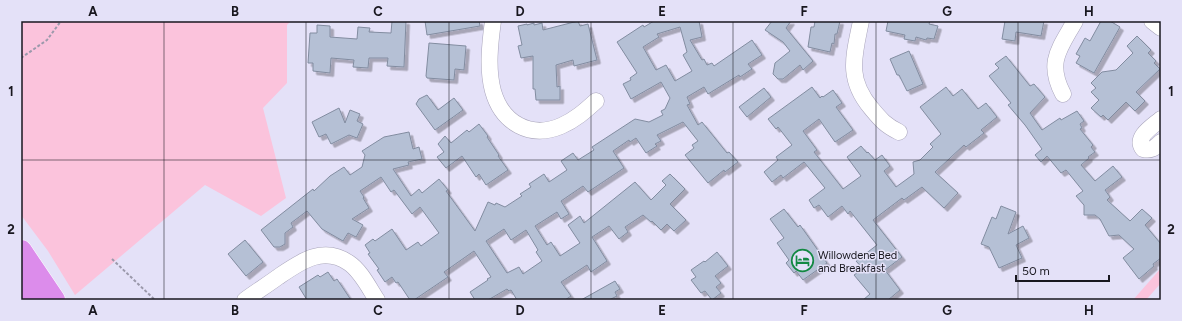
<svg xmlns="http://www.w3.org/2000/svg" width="1182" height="321" font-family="Figtree,sans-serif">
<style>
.green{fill:#fbc3dc}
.building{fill:#b5c0d5;stroke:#828ca0;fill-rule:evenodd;filter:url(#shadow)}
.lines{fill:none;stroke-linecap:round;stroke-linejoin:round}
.minor-casing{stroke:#a9a5bb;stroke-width:17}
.highway-casing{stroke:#fff;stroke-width:23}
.path{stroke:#9b99ab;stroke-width:2;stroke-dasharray:3 2;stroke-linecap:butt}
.minor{stroke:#fff;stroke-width:16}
.highway{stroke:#dc8ceb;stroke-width:22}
.grid{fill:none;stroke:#18171f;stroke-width:1;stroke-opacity:0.55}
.labels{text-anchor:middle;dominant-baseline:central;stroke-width:3;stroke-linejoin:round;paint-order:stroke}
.poi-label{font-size:11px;fill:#18171f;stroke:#e4e1f8;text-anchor:start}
.neatline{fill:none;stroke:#18171f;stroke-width:1.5}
.grid-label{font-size:13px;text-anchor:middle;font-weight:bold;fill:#18171f}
</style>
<defs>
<filter id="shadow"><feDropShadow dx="3.5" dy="3.5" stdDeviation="0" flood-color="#0004"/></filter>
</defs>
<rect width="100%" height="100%" fill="#e4e1f8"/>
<!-- green -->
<path class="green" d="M 21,21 L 291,21 L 287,25 L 287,83 L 263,108 L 286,198 L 261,216 L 205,185 L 75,295 L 48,251 L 21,215 Z
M 1161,268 L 1161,283 L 1146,300 L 1133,300 Z"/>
<!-- building -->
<path class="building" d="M 392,21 L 406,21 L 404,67 L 387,66 L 388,58 L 369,58 L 368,68 L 353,67 L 354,60 L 331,58 L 330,73 L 313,71 L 313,63 L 308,63 L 310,33 L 317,33 L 317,25 L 330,26 L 330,37 L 357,39 L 358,27 L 370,28 L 369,32 L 391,33 Z
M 425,21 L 479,21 L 480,26 L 427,35 Z
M 578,21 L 580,26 L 588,24 L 597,60 L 574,66 L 573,60 L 556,65 L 557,87 L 560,86 L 560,100 L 536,100 L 535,89 L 533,89 L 533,56 L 521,58 L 518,46 L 522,45 L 518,26 L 527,24 L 527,25 L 534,23 L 534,25 L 542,23 L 543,30 Z
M 654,21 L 699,21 L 702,37 L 690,40 L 702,60 L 704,59 L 707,65 L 712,63 L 714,66 L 752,40 L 762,55 L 748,64 L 752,69 L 740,77 L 739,75 L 708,94 L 704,87 L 687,97 L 690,104 L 687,105 L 698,125 L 702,122 L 727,153 L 729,152 L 738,162 L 725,172 L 724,170 L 708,183 L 685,155 L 694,148 L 692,145 L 698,141 L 683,122 L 657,135 L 661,141 L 655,144 L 657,146 L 646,153 L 636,138 L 630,142 L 629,140 L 613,151 L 624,168 L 588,192 L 583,186 L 561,201 L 569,214 L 561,219 L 557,212 L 535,226 L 547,245 L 551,242 L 560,256 L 580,243 L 568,225 L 580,216 L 584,223 L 635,182 L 651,200 L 666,185 L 662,181 L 670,174 L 685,189 L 670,204 L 686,220 L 674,231 L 667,224 L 661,230 L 652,221 L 651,222 L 643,215 L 625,227 L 628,232 L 619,239 L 609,226 L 592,237 L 607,261 L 591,272 L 587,265 L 561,282 L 571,296 L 565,300 L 517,300 L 511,290 L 509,291 L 507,289 L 488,300 L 475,300 L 470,292 L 488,280 L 487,279 L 491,277 L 474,251 L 444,272 L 448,277 L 414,300 L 410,300 L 398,282 L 396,283 L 392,277 L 385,282 L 377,270 L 379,269 L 368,254 L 370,253 L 365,245 L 373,239 L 375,241 L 392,229 L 406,250 L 418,242 L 421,246 L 439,233 L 420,207 L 412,214 L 394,190 L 391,192 L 381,177 L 360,191 L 364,197 L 363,198 L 369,208 L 352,219 L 363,225 L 356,237 L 348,233 L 343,241 L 322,229 L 307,211 L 291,223 L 293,227 L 285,233 L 285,244 L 280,247 L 274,247 L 261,230 L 313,189 L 314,191 L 330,176 L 344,167 L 350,175 L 362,167 L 365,155 L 362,151 L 384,137 L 409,132 L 413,149 L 419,147 L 422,159 L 408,162 L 409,165 L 393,169 L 411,196 L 419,189 L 422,193 L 439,179 L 448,190 L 446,191 L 475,231 L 488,202 L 495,205 L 496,203 L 505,207 L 522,196 L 520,194 L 531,187 L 529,184 L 544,174 L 549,182 L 567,170 L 561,161 L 573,153 L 578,160 L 594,150 L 592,147 L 635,119 L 649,122 L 663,115 L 661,111 L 665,109 L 670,98 L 661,82 L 631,99 L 623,84 L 631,80 L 630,78 L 637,73 L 617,42 L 643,25 L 644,27 ZM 680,27 L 687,52 L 683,55 L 692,71 L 675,81 L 666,65 L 656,70 L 643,47 L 659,37 L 657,34 ZM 504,229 L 511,240 L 526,230 L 538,250 L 536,252 L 542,261 L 523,274 L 519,267 L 507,273 L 486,241 Z
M 772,21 L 791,21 L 786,28 L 813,61 L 803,70 L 800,65 L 783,79 L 778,79 L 773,74 L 775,63 L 790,51 L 783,42 L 765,30 Z
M 815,21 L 840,21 L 837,34 L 835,34 L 834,44 L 832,43 L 830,52 L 808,47 L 811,27 L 814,27 Z
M 888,21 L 930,21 L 929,24 L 938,26 L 934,39 L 927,38 L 926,40 L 916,37 L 915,41 L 904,39 L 905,35 L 886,31 Z
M 1005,21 L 1044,21 L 1041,36 L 1016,32 L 1015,41 L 1002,39 Z
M 1101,21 L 1110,21 L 1120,27 L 1094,73 L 1076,63 L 1080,56 L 1076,54 L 1085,38 L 1090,41 Z
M 1137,36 L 1151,50 L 1148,53 L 1156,61 L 1154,63 L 1160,69 L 1136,92 L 1145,101 L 1135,111 L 1126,102 L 1108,120 L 1103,115 L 1101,117 L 1091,108 L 1099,100 L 1091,92 L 1096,88 L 1091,83 L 1102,72 L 1116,70 L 1133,53 L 1127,46 Z
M 429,43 L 466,46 L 464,70 L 455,69 L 454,80 L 427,78 L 426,76 Z
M 909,51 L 923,84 L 907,91 L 899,75 L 897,75 L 890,59 Z
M 1006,56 L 1030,86 L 1034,84 L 1045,97 L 1030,113 L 1042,130 L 1060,118 L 1061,120 L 1077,111 L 1084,121 L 1080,124 L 1082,128 L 1080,129 L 1093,145 L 1091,147 L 1095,152 L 1088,157 L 1089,158 L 1081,165 L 1095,181 L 1113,166 L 1122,177 L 1105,190 L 1110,197 L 1107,200 L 1130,221 L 1142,209 L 1152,218 L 1145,225 L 1161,244 L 1161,258 L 1153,264 L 1154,266 L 1139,279 L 1123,258 L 1134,249 L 1119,235 L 1109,236 L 1100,219 L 1095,215 L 1084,215 L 1084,205 L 1076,196 L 1083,191 L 1066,170 L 1061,173 L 1047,156 L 1041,162 L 1035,155 L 1042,149 L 1025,125 L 1008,105 L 1011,103 L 989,76 L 999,68 L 995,64 Z
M 812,87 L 820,98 L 822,96 L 823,97 L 833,90 L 842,103 L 836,107 L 853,130 L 835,142 L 819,119 L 803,131 L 817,150 L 814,152 L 843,189 L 861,176 L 847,157 L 861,146 L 867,153 L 868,152 L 875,160 L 882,155 L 890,166 L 884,171 L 896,187 L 914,174 L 913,162 L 920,160 L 933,147 L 930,144 L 941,134 L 920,107 L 946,87 L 953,96 L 962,89 L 978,109 L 986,103 L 997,117 L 981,130 L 984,133 L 966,147 L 964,145 L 935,172 L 958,193 L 944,208 L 922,187 L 904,200 L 902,198 L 873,220 L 902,257 L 885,270 L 900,290 L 888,300 L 863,300 L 870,294 L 854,275 L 863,269 L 856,261 L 877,245 L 850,211 L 848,214 L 842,206 L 828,217 L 819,205 L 814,208 L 809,200 L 825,188 L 804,162 L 783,178 L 781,175 L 772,182 L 764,172 L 778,160 L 776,157 L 792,145 L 778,127 L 776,129 L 768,119 Z
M 764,88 L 771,97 L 747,117 L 739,107 Z
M 427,95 L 438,110 L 454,98 L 463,110 L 435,130 L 416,104 L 419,99 Z
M 339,108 L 345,123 L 350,110 L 360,114 L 357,121 L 363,124 L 357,138 L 349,135 L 331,144 L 326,134 L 319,137 L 312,122 Z
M 479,124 L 488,136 L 487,137 L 499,155 L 498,156 L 508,170 L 486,185 L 479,174 L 476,177 L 462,156 L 446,168 L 437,157 L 444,152 L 438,144 L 445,136 L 451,143 L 467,130 L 469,132 Z
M 1001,206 L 1016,212 L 1008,234 L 1023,226 L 1029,238 L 1016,245 L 1022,258 L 999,268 L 989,247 L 981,244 L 992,217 L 996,219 Z
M 784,209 L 798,227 L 800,225 L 827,263 L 803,280 L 796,271 L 794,273 L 786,263 L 789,260 L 777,243 L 784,238 L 770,219 Z
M 245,240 L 263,262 L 246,276 L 228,254 Z
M 717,252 L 728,266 L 715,276 L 721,283 L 716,287 L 721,293 L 712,300 L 705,291 L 701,293 L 691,280 L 696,277 L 691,270 L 704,261 L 705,262 Z
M 328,272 L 334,281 L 337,279 L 351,300 L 307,300 L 299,287 L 318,275 L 320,277 Z
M 615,281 L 620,289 L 615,292 L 617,296 L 609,300 L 581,300 Z"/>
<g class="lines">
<defs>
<path id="minor" d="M 493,21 C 490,43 487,69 493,91 C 502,123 530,139 561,126 C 575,120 585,111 596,101
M 861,21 C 854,56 846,78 871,108 C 881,120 885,125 899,132
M 1152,21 L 1161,28
M 1063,94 C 1046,62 1060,48 1075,21
M 1161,119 C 1153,126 1134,137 1143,149 C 1151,151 1155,148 1161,142
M 245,300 C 256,292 267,285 278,277 C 300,262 323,245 349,263 C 361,271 369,288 377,300"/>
<path id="highway" d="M 21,251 L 54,300
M 21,280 L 35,300"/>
</defs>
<!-- minor casing -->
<use href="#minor" class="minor-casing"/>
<!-- highway casing -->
<use href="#highway" class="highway-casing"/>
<!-- path -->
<path class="path" d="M 21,58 L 47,40 L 61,21
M 112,259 L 155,300"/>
<!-- minor -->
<use href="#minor" class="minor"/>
<!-- highway -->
<use href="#highway" class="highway"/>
</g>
<!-- grid -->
<path class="grid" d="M 164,21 L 164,300M 306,21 L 306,300M 449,21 L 449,300M 591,21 L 591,300M 733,21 L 733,300M 876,21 L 876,300M 1018,21 L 1018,300M 21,160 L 1161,160"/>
<!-- icons -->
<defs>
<symbol id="hotel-ring" viewBox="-11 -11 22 22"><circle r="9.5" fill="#e4e1f8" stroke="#138943" stroke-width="1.5"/><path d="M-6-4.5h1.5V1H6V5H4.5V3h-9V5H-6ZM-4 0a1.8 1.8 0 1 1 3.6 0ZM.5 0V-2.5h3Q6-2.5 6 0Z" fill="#138943"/></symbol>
</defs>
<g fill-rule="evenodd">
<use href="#hotel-ring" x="790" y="248" width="25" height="25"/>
</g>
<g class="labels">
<!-- poi labels -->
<g class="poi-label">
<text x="818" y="255">Willowdene Bed<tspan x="818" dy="13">and Breakfast</tspan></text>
</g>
</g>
<!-- border -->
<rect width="1182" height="321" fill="none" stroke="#e4e1f8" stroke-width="44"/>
<!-- scale -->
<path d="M1016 275v6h93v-6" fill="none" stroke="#18171f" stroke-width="2"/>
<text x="1022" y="275" font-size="12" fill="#18171f" stroke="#e4e1f8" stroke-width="3" paint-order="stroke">50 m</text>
<rect x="22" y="22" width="1138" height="277" class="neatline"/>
<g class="grid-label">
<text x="93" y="16">A</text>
<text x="235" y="16">B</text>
<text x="378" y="16">C</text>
<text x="520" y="16">D</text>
<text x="662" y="16">E</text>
<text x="804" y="16">F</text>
<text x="947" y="16">G</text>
<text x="1089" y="16">H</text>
<text x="11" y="96">1</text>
<text x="1171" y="96">1</text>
<text x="11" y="234">2</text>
<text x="1171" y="234">2</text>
<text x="93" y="315">A</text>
<text x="235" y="315">B</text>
<text x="378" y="315">C</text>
<text x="520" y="315">D</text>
<text x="662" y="315">E</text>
<text x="804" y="315">F</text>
<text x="947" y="315">G</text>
<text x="1089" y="315">H</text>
</g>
</svg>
